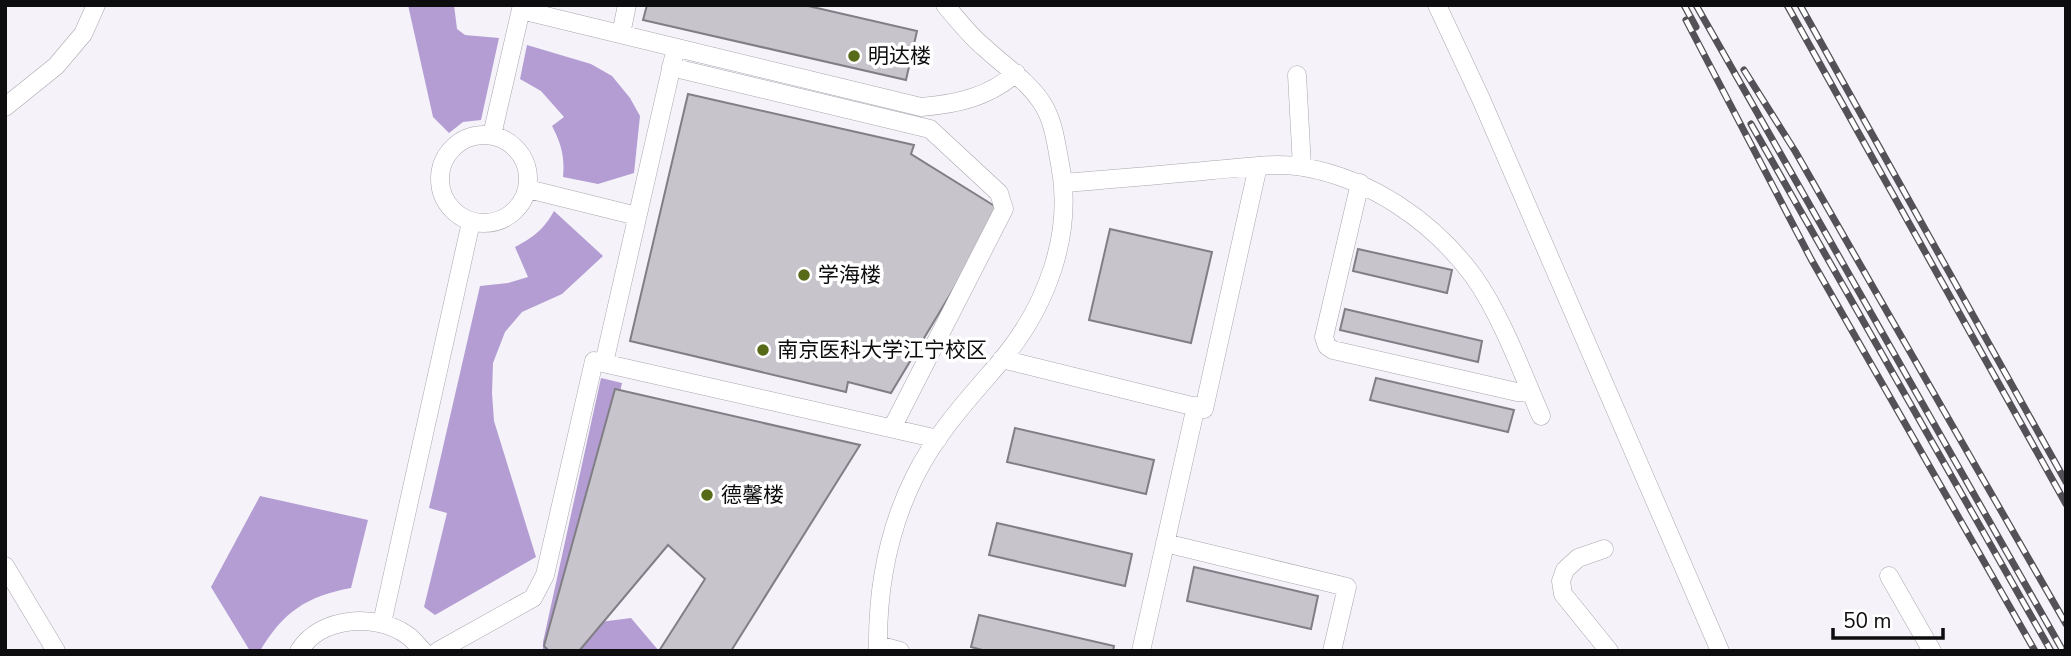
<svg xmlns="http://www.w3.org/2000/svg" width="2071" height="656" font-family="'Nunito Sans','Noto Sans SC',sans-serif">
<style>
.water{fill:#b39dd3}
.building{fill:#c7c4cc;stroke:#817e85;stroke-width:2}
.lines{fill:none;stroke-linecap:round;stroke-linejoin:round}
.minor-casing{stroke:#a9a6ad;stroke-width:19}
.minor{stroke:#fff;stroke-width:18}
.rail-casing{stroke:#545256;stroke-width:7}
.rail{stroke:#fff;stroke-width:4.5;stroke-dasharray:13;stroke-linecap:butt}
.poi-dot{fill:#566a18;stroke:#fff;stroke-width:2.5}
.labels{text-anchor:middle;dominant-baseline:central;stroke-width:7;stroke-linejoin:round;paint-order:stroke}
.poi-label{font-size:21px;fill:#0d0c0e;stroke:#fff;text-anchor:start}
</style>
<rect width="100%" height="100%" fill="#f5f2fa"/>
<!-- water -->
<path class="water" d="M 408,5 L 454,5 L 457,29 L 465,35 L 499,38 L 481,120 L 463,122 L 449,133 L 433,117 Z
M 527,45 L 591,64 L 612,76 L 630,98 L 640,116 L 634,173 L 598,184 L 563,177 C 565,157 561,143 552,126 L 564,117 L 541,91 L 520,79 Z
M 554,211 L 603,256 L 562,294 L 522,312 L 505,332 L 493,363 L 492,393 L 494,421 L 536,557 L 435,615 L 424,607 L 447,513 L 429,508 L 480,286 L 508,283 L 528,277 L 515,247 C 534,237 544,229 554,211 Z
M 601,378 L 622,383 L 569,626 L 631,618 L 659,651 L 543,651 L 543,642 Z
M 260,496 L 368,520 L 351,588 C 307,596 283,612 260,651 L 250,651 L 211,587 Z"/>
<!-- building -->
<path class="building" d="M 647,5 L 804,5 L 917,31 L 906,80 L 643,20 Z
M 688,94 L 914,145 L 911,154 L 1001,210 L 891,393 L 848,382 L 846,392 L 630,341 Z
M 1110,229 L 1212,252 L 1191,343 L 1089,320 Z
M 1358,249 L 1452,270 L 1447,293 L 1353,271 Z
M 1345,309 L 1482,341 L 1478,362 L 1340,330 Z
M 1376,378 L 1514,410 L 1508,432 L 1370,400 Z
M 615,389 L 860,445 L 731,651 L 659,651 L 705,579 L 668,545 L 579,651 L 549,651 L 544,646 Z
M 1015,428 L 1154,460 L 1146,494 L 1007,462 Z
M 997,523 L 1132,554 L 1125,586 L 989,555 Z
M 1194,567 L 1318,596 L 1311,629 L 1187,601 Z
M 979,615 L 1114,646 L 1113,651 L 986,651 L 971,647 Z"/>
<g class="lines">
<defs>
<path id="minor" d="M 1437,5 L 1481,99 L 1720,651
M 521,10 L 921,107 C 957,104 989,97 1016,73
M 621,34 L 627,5
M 671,67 L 930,129 L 999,193 L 1004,209 L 892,428
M 1297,75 L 1302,167
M 5,107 L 56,66 L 83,34 L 96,5
M440 179a44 44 0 1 1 88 0a44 44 0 1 1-88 0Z
M 492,135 L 522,5
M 1064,183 C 1114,179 1163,175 1213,170 C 1242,168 1274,162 1303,167 C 1371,179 1433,221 1474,277 C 1501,315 1522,372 1541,416
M 1360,183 L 1324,337 L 1327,346 L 1333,350 L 1517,392 L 1531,393
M 528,189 L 637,216
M 1002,359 L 1204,409 L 1258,166
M 604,363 L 674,56
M 1165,543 L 1347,587 L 1332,651
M 1604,549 L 1578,558 L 1565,570 L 1561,581 L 1563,594 L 1609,651
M 5,566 L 56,651
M 1889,576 L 1932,651
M 382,623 L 471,222
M 878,645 L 900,651
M 299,651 C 321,616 376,613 407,635 C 413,639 418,646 423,651
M 438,651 L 533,598 L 545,575 L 594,361 L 938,439
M 878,651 C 877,591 888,530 915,476 C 937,432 970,397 1001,361 C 1046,307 1074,235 1060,164 C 1056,144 1054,121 1042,103 C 1028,81 1004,66 985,48 C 970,36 958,20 945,5
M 1141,651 L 1196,406"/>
</defs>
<!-- minor casing -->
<use href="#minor" class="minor-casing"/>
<!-- minor -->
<use href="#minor" class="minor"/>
<defs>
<path id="rail" d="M 1684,5 L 1696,27
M 1696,5 L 2063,651
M 1787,5 L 2066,504
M 1800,5 L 2066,482
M 1686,20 L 1811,259 L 2035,651
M 1744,70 L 1795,151 L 2066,624
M 1751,124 L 2051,651"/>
</defs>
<!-- rail casing -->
<use href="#rail" class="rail-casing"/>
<!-- rail -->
<use href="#rail" class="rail"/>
</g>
<!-- markers -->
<g class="poi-dot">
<circle cx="854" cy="56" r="7"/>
<circle cx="804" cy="275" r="7"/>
<circle cx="763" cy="350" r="7"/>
<circle cx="707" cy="495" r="7"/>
</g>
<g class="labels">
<!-- poi labels -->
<g class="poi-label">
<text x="868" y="56">明达楼</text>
<text x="818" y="275">学海楼</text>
<text x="777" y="350">南京医科大学江宁校区</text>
<text x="721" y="495">德馨楼</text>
</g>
</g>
<!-- border -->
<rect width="2071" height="656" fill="none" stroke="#0d0c0e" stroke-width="14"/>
<!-- scale -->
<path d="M1833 628v10h110v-10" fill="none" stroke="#0d0c0e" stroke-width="3.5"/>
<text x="1843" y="628" font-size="21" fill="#0d0c0e" stroke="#ffffff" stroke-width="5" paint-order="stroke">50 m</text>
</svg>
